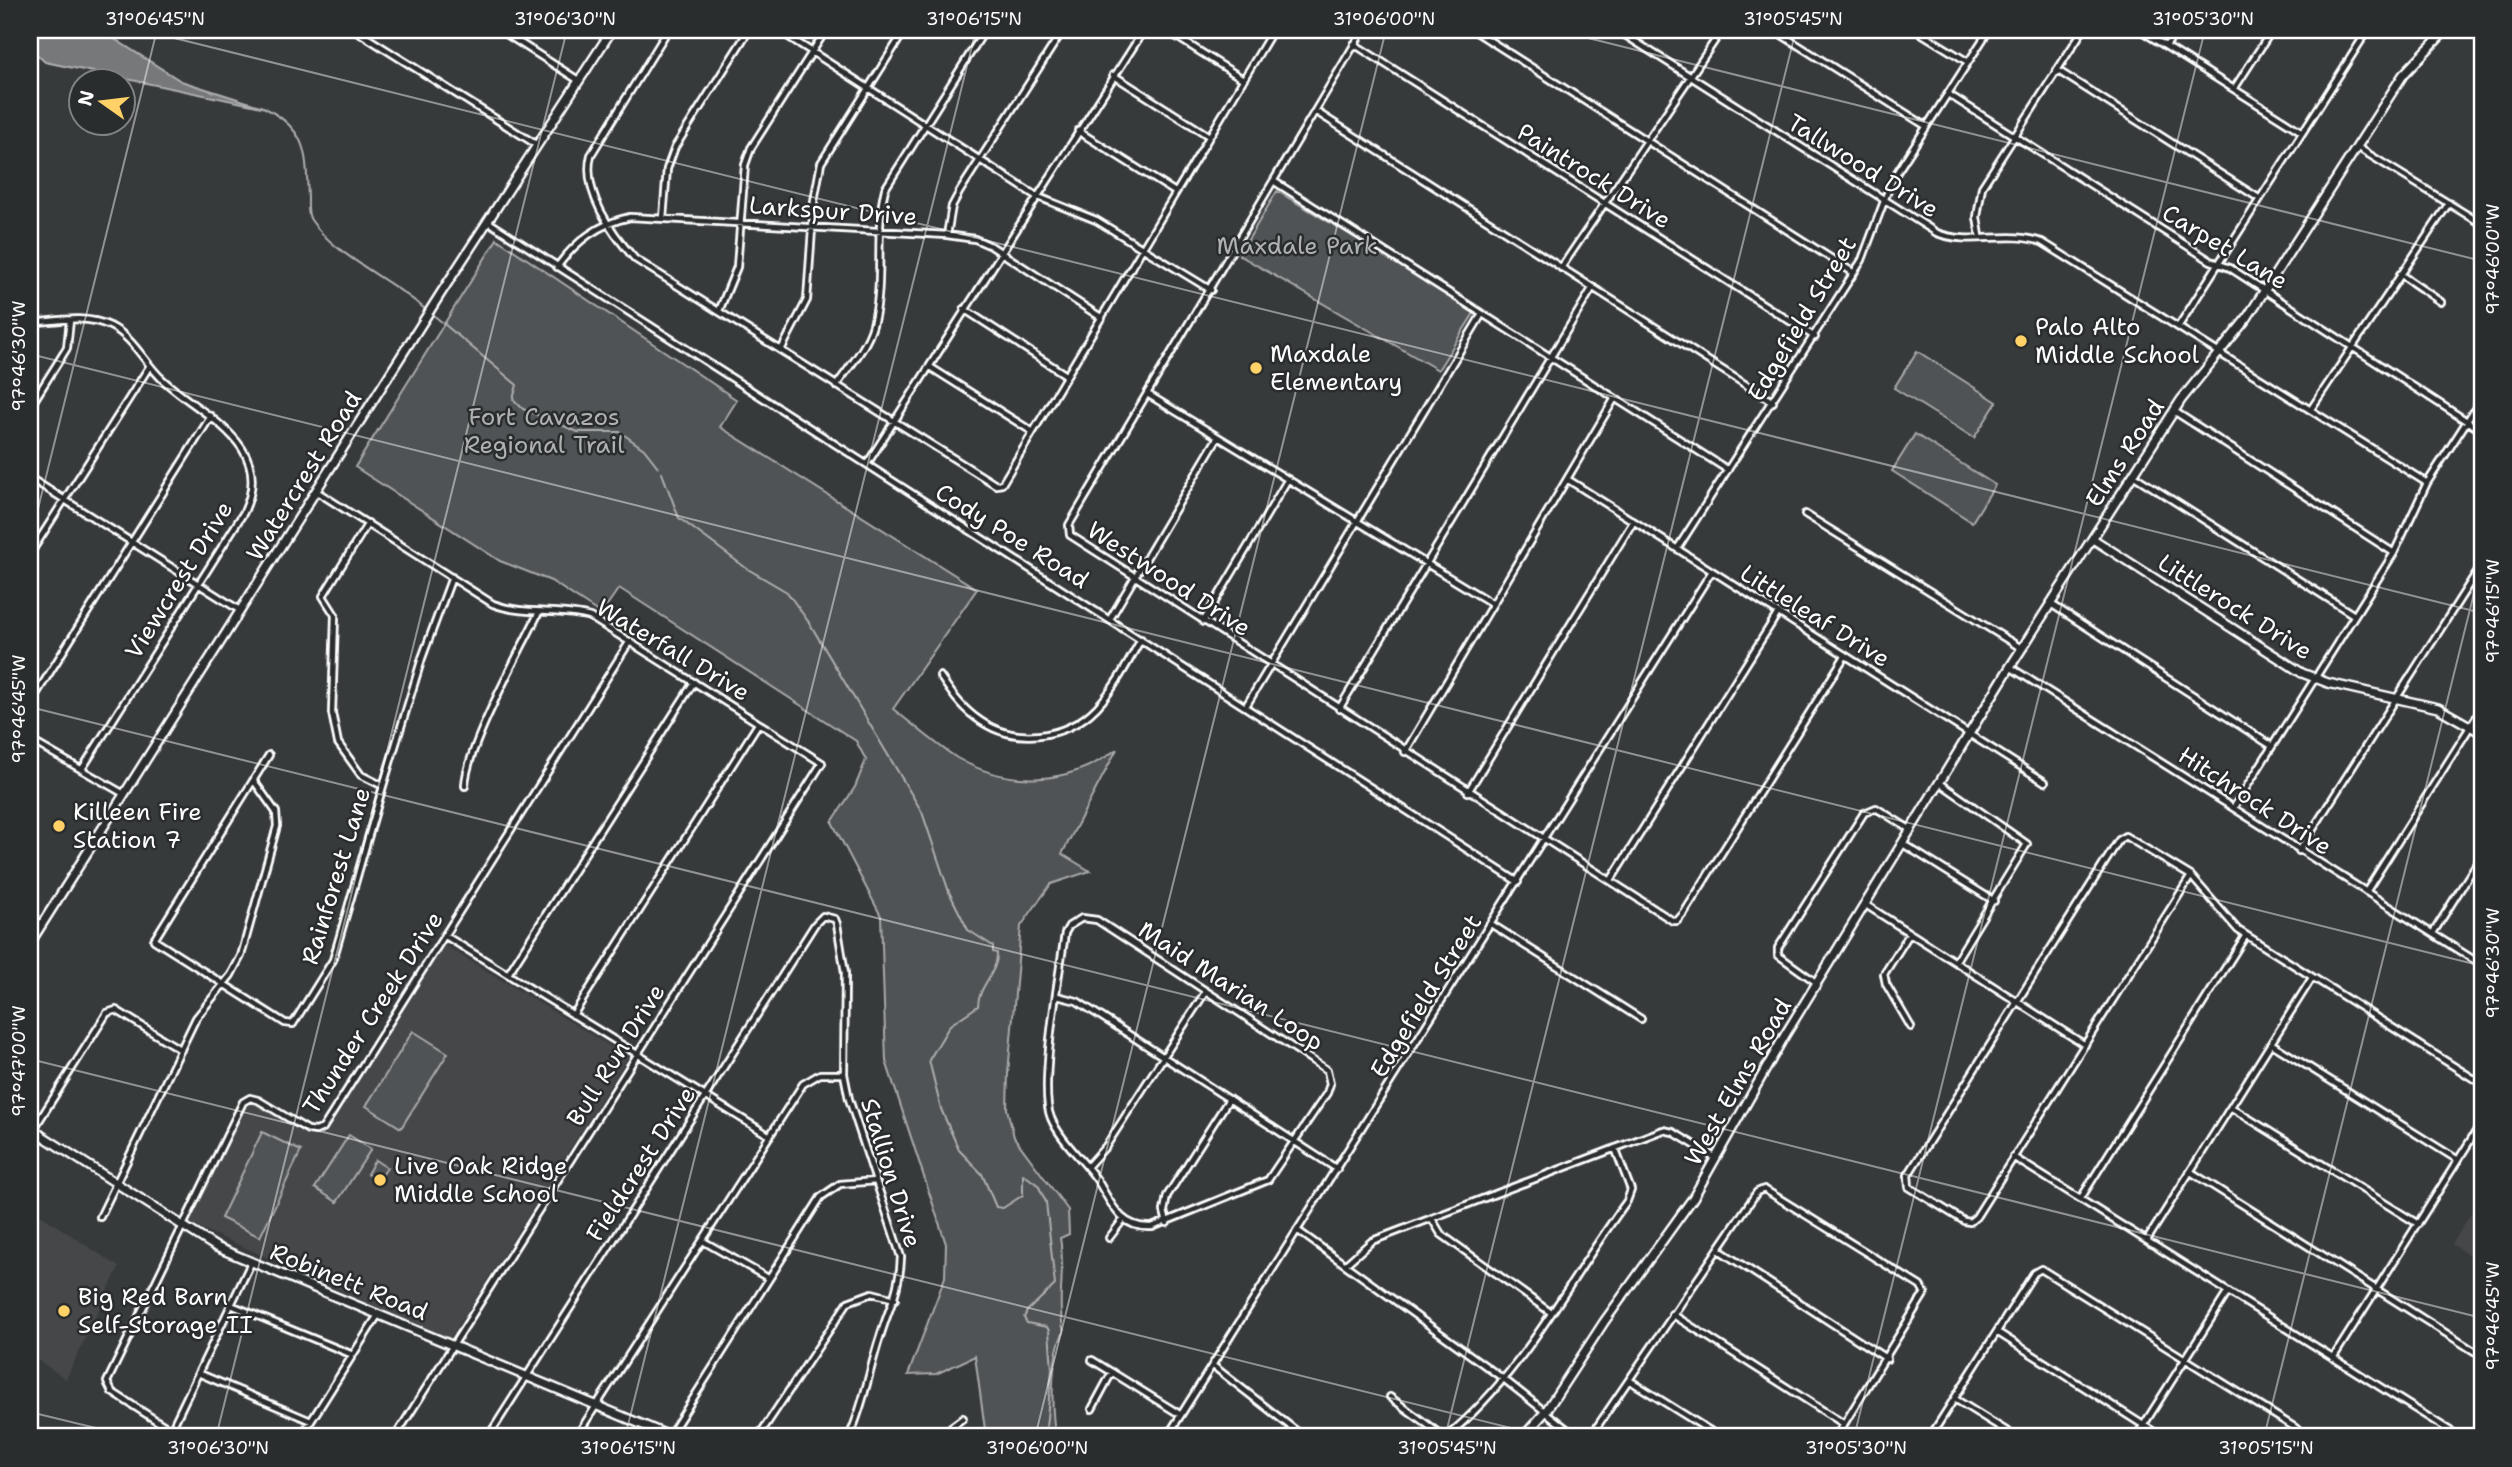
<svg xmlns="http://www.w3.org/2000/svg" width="2512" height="1467" font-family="'Shantell Sans',sans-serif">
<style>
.built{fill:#444748}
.green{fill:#505354;stroke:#a8a9aa;stroke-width:2}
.water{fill:#767879;stroke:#adaeaf;stroke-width:2}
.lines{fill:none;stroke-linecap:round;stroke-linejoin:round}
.stream{stroke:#adaeaf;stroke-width:2}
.street-casing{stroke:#fff;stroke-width:10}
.secondary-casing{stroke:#fff;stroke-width:12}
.street{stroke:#2a2d2e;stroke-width:4.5}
.secondary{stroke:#2a2d2e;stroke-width:7}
.ticks{fill:none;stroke:#fff;stroke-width:2;stroke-opacity:0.45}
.poi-dot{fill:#ffd166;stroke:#2a2d2e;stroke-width:2.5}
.labels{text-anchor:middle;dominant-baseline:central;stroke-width:5;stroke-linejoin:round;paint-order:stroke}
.street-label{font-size:24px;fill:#fff;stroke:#2a2d2e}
.park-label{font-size:24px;fill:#b0b2b2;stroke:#2a2d2e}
.poi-label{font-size:24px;fill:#fff;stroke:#2a2d2e;text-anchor:start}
.neatline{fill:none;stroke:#fff;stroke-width:2.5}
.ticks-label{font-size:18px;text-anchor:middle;fill:#fff}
</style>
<rect width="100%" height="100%" fill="#373a3b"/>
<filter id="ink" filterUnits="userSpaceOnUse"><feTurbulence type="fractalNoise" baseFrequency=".0143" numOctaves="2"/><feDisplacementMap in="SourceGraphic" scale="14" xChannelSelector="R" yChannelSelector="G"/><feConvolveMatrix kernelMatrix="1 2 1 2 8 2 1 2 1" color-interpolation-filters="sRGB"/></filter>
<g filter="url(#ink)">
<!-- built -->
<path class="built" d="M 444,945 L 628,1057 L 450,1339 L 189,1223 L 246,1106 L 255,1103 L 309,1137 L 324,1135 Z
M 2482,1196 L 2482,1264 L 2452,1244 Z
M 30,1208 L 119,1267 L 66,1379 L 30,1355 Z"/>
<!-- green -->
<path class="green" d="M 1277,191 L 1476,310 L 1438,370 L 1239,255 Z
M 497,239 L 737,400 L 720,427 L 977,589 L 893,709 C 914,725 935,744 957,758 C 1009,788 1070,785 1117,749 L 1062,854 L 1090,871 L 1051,884 L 1021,926 L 1008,1073 L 1007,1109 L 1014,1137 L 1068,1210 L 1069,1234 L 1060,1238 C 1066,1270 1056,1301 1064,1332 C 1051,1354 1051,1407 1055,1432 L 1066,1437 L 986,1437 L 975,1356 L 936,1374 L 908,1375 L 945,1277 L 946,1244 L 886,1061 L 881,916 L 832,822 L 855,787 L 866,760 L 856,741 L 619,588 L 601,614 L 551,581 L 500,561 L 355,467 Z
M 1917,351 L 1997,402 L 1974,438 L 1894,388 Z
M 1915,434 L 1995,485 L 1972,522 L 1892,471 Z
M 413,1031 L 448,1053 L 401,1128 L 366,1106 Z
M 262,1132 L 301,1151 L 260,1237 L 221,1218 Z
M 349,1135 L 371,1149 L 337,1202 L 315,1188 Z
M 375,1160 L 387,1168 L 378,1181 L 367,1174 Z"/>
<!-- water -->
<path class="water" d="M 30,30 L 111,30 L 113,38 L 181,81 L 266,108 L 45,62 L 30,48 Z"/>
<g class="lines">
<!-- stream -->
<path class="stream" d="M 265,108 C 309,131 306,155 308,199 C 308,206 307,214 311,220 C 336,257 393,280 426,310
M 431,313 L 517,385 L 513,399 L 523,409 L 578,432 L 620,432 L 644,449 L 658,467
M 662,473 L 679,518 L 746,568 L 787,592 L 810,624 L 922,812 L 949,892 L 968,930 L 993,946 L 993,952 L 997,953 C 998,973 978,986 978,1006 L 950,1025 L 929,1060 L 941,1109 L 959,1150 L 982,1174 L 996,1207 L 1003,1208 L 1023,1195 L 1023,1174 L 1038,1185 L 1046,1202 L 1055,1285 L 1027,1311 L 1024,1318 L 1027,1323 L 1047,1327 L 1049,1331 L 1052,1369 L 1045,1437"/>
<defs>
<path id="street" d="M 355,30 L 537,145
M 500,30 L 578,80
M 668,30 L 591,155 C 582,191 611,232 635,259 L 996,485 L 1002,484 L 1273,30
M 778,30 L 1036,196 L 1096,220 L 1211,290
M 1166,30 L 1243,79
M 1363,30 L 1069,525 L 1070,535 L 1673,921 L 1677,921 L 1684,913 L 1845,656
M 1473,30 L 1854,273
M 1617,30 L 1937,233 C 1970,246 2008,230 2042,242 L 2427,483
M 1774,30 L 1926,126
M 1916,30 L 1968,62
M 2140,30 L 2302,132
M 1354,44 L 1815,337
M 2166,46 L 2177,30
M 2057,70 L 2260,199
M 1113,75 L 1209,136
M 2234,89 L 2272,30
M 1948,94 L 2211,261 L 2230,268 L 2482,431
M 1315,111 L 1773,402
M 1078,131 L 1175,192
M 2357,147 L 2482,224
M 1275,182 L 1728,470
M 663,218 L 667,169 L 675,147 L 749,30
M 487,221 L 1518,882
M 947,235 L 952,206 L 960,191 L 1063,30
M 1980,236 L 1977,217 L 1982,187 L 2083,30
M 557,267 C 576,241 598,224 630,217 L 947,235 L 975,239 L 991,246 L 1102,318
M 1561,268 L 1722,30
M 2400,274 L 2441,302
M 964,309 L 1066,375
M 719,311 L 737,267 L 745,165 L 751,148 L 826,30
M 30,323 C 56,321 85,314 110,326 C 133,337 144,362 162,379 C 202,417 276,443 244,512 L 82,769
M 2178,327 L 2368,30
M 781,350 L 807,300 L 814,201 L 821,163 L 905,30
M 930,367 L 1033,432
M 836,386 C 849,367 867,347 873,325 C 885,281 874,233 885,189 L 985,30
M 1149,395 L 1493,604
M 30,407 L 67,348 L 70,320
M 2311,409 L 2449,203
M 2174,411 L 2394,553
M 867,464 L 1144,30
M 2133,475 L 2354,615
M 30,478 L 241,611
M 1567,479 L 2045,782
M 316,491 L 493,604 C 525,616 558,608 590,617 L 822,763 L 395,1437
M 1805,514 L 2021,648
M 368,523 L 323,596 L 335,615 L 332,713 L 338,743 L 361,775 L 383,786
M 1677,549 L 1862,260 L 1892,180 L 1989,30
M 30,554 L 149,367
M 2051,604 L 2272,746
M 1110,619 L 1218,437
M 1203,622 L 1288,479
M 2010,667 L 2482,965
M 940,676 C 950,691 960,706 975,717 C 1012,746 1065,740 1097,707 C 1115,688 1129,661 1141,639
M 30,704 L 211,416
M 1246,706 L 1482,314
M 1339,709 L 1593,287
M 30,740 L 124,794
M 1405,752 L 1615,398
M 269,755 L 154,940 L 285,1023 L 293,1024 L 333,960 L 383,786 L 422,658 L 452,577
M 1940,783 L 2027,844 L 1955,962
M 465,786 C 466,748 520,652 539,612
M 1468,792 L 1633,522
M 2234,807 L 2394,553 L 2427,483 L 2482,398
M 1903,844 L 1994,901
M 2299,851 L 2482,564
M 2191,876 L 1976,1217 L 1970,1222 L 1964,1221 L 1909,1187 L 1908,1175 L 2119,840 L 2125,836 L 2191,876 L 2238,930 L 2482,1084
M 1611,880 L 1778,613
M 2366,892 L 2482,708
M 1866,905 L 2085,1045
M 1082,918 L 1097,920 L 1327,1070 L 1330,1084 L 1327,1093 L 1268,1180 L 1152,1227 C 1121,1229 1112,1205 1099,1183 C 1085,1161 1061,1142 1051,1118 C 1038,1089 1060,971 1065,933 L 1069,926 Z
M 1491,924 L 1641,1019
M 1910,933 L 1884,974 L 1886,984 L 1911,1027
M 2433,933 L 2482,855
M 444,935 L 770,1136
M 508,974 L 694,682
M 1817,983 L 1778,955 L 1778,948 L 1864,813 L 1876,808 L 1911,830
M 1057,996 L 1077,1001 L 1337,1169
M 573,1015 L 758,724
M 2272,1044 L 2458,1160
M 2232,1108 L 2418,1224
M 30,1135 L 107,1013 L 116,1010 L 181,1050
M 2013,1157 L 2460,1437
M 1088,1166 L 1106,1146 L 1206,991
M 2191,1172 L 2482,1356
M 2081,1198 L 2246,935
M 100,1217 L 196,1018 L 231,975 L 241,956 L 277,826 L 276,812 L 254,781
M 1432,1219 L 1441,1234 L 1550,1312
M 1167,1223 L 1164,1211 L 1167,1196 L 1229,1099
M 1297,1230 L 1505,1380 L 1577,1437
M 1109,1238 L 1123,1220
M 2147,1240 L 2312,978
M 703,1241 L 768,1278
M 1719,1250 L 1887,1359
M 1347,1263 L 1372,1241 L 1663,1130 L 1673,1132 L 1716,1158
M 231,1305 L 353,1355
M 1672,1314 L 1844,1424
M 1997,1332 L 2162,1437
M 2333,1358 L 2482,1122
M 1092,1360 L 1181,1415
M 1212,1365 L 1304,1437
M 198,1373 L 311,1421
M 1629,1380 L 1720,1437
M 1390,1397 L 1444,1437
M 1955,1399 L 2016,1437
M 1092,1409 L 1112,1372
M 171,1430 L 251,1263
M 30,1433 L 33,1437
M 670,1435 L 821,1197 L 840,1184 L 876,1181
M 182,1437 L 112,1392 L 107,1382 L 243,1102 L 250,1098 L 258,1100 L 308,1130 L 316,1131 L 323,1128 L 630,641
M 301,1437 L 378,1315
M 488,1437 L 815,924 L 823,916 L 835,919 L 837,924 L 845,973 L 844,1074 L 849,1099 L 901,1257 C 900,1290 889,1307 880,1337 C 869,1370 864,1405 849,1437
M 576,1437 L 803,1084 L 820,1074 L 844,1074
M 758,1437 L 848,1302 L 872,1293 L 895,1299
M 945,1437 L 951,1427 L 963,1418
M 1167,1437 L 1712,571
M 1446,1437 C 1524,1373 1568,1281 1627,1201 L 1631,1190 L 1615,1148
M 1590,1437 L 1757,1192 L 1764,1189 L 1920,1286 L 1925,1293 L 1836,1437
M 1930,1437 L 2034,1273 L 2041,1269 L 2310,1437
M 2136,1437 L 2228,1292"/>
<path id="secondary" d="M 2093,539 L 2302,673 L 2328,683 L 2438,708 L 2482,733
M 30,943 L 441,293 L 612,30
M 30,1128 L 216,1247 L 672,1437
M 1523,1437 L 1546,1411 L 1604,1322 L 1693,1198 L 1785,1035 L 2010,667 L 2181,400 L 2247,318 L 2403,75 L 2446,30"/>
</defs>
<!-- street casing -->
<use href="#street" class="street-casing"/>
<!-- secondary casing -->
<use href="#secondary" class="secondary-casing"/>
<!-- street -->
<use href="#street" class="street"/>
<!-- secondary -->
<use href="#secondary" class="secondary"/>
</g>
</g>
<!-- ticks -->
<path class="ticks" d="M 142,30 L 2482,613M 1556,30 L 2482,261M 30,354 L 2482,966M 30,541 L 157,30M 30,707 L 2482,1318M 30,1059 L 1547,1437M 30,1412 L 133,1437M 216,1437 L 567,30M 625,1437 L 976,30M 1035,1437 L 1386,30M 1445,1437 L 1796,30M 1854,1437 L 2205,30M 2264,1437 L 2482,561"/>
<!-- markers -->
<g class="poi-dot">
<circle cx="2021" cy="341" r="7"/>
<circle cx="1256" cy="368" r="7"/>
<circle cx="59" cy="826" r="7"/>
<circle cx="380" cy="1180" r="7"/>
<circle cx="64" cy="1311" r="7"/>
</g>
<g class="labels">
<!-- street labels -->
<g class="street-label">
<text transform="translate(1863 166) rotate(32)">Tallwood Drive</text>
<text transform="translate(1594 176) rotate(32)">Paintrock Drive</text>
<text transform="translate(833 211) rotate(4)">Larkspur Drive</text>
<text transform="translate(2225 247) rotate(31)">Carpet Lane</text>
<text transform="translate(1802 319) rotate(-59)">Edgefield Street</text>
<text transform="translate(2125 453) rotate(-57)">Elms Road</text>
<text transform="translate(304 476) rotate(-58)">Watercrest Road</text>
<text transform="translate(1012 536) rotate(32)">Cody Poe Road</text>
<text transform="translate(1169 579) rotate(33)">Westwood Drive</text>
<text transform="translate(179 580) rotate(-58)">Viewcrest Drive</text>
<text transform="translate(2235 607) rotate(32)">Littlerock Drive</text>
<text transform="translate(1815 616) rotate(32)">Littleleaf Drive</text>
<text transform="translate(673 650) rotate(31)">Waterfall Drive</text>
<text transform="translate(2255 801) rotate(33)">Hitchrock Drive</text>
<text transform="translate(336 876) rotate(-73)">Rainforest Lane</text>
<text transform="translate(1231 986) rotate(33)">Maid Marian Loop</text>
<text transform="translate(1426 996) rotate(-58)">Edgefield Street</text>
<text transform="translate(373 1013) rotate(-57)">Thunder Creek Drive</text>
<text transform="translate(616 1055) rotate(-58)">Bull Run Drive</text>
<text transform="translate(1738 1082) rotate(-60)">West Elms Road</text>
<text transform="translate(641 1164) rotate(-57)">Fieldcrest Drive</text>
<text transform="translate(891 1173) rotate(73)">Stallion Drive</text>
<text transform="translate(349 1282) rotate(22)">Robinett Road</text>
</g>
<!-- park labels -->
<g class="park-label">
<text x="1297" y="246">Maxdale Park</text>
<text x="544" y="417">Fort Cavazos<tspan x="544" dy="28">Regional Trail</tspan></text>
</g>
<!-- poi labels -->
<g class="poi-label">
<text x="2035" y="327">Palo Alto<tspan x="2035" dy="28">Middle School</tspan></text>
<text x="1270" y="354">Maxdale<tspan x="1270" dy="28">Elementary</tspan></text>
<text x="73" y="812">Killeen Fire<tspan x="73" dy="28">Station 7</tspan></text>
<text x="394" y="1166">Live Oak Ridge<tspan x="394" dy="28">Middle School</tspan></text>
<text x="78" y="1297">Big Red Barn<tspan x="78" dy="28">Self-Storage II</tspan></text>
</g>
</g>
<!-- margin -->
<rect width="2512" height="1467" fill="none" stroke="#2a2d2e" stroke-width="77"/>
<!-- north arrow -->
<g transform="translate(102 102) rotate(284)"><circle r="33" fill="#2a2d2e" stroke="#7f8182" stroke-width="2"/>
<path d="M0-5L12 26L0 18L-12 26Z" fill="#ffd166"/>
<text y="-10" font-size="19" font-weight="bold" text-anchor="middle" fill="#ffffff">N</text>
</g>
<rect x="38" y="38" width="2436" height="1390" class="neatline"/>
<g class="ticks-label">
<text x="155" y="25">31°06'45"N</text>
<text x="565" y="25">31°06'30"N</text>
<text x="974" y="25">31°06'15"N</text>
<text x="1384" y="25">31°06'00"N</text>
<text x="1793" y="25">31°05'45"N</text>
<text x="2203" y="25">31°05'30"N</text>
<text transform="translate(2493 259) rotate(-90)" y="6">97°46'00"W</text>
<text transform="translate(19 356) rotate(-90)" y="6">97°46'30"W</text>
<text transform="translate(2493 611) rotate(-90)" y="6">97°46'15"W</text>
<text transform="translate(19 709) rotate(-90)" y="6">97°46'45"W</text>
<text transform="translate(2493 963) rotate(-90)" y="6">97°46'30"W</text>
<text transform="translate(19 1061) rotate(-90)" y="6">97°47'00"W</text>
<text transform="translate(2493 1316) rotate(-90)" y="6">97°46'45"W</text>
<text x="218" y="1454">31°06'30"N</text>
<text x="628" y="1454">31°06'15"N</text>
<text x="1037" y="1454">31°06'00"N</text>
<text x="1447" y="1454">31°05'45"N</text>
<text x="1856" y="1454">31°05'30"N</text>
<text x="2266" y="1454">31°05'15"N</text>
</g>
</svg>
